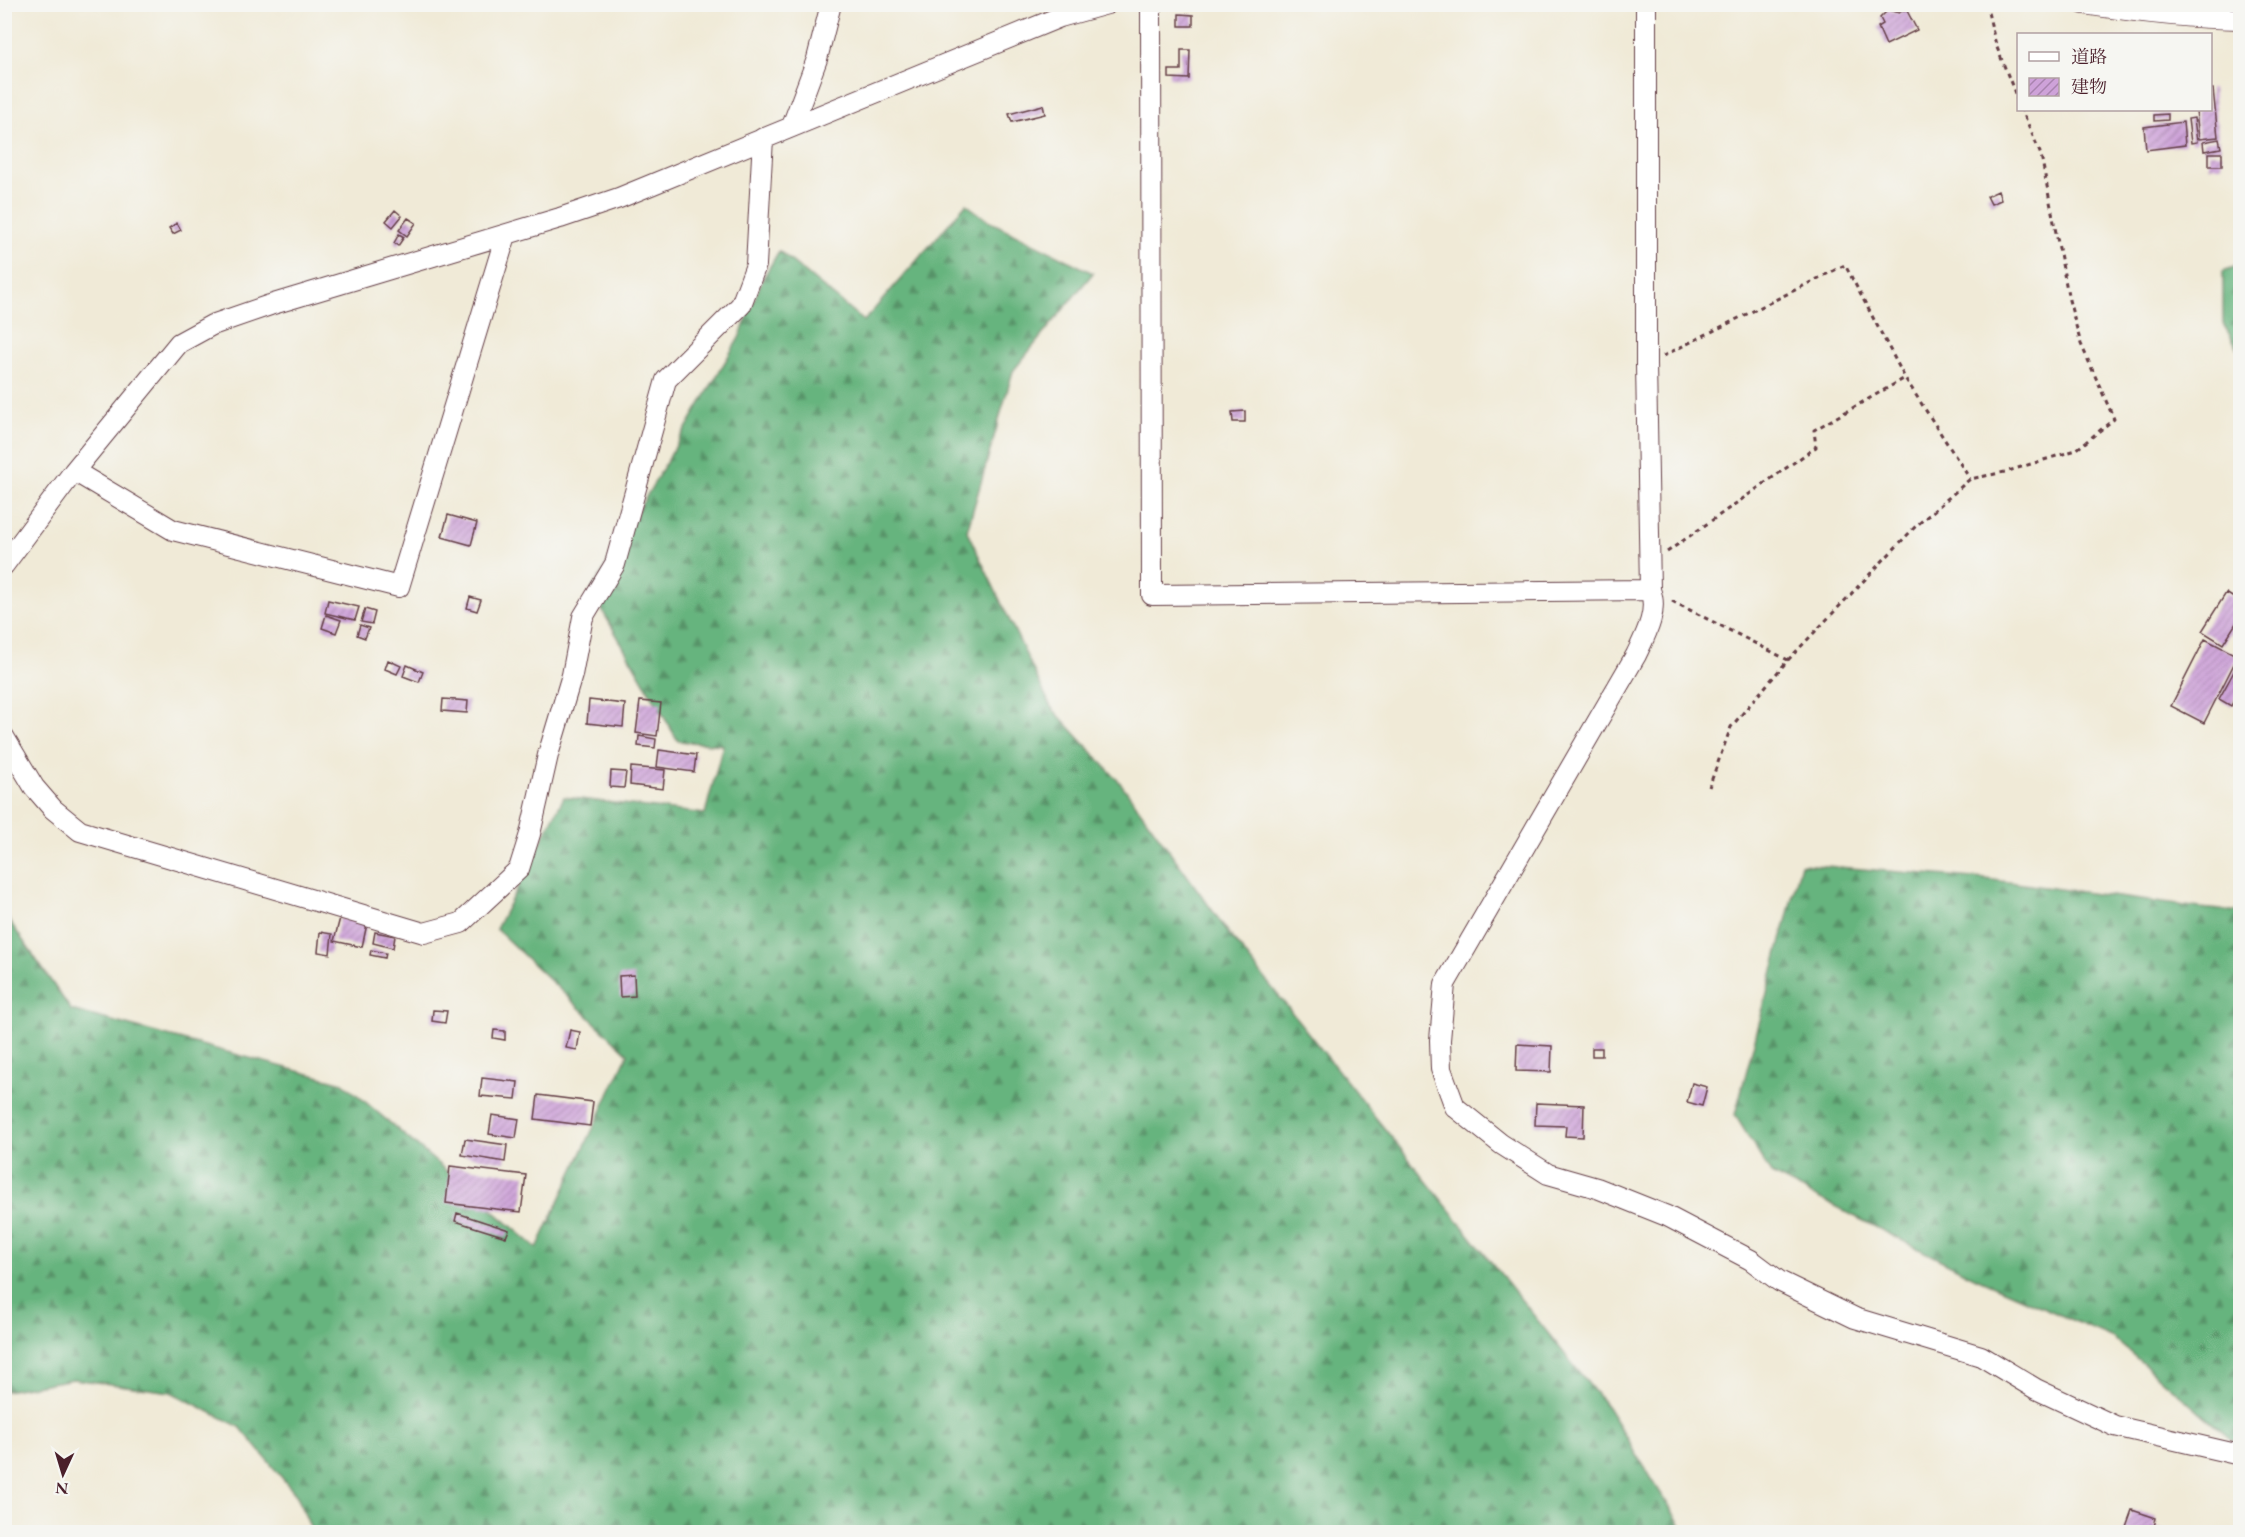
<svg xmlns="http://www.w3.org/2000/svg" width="2245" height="1537" font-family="'EB Garamond','Noto Serif JP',serif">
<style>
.forest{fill:url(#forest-firs);stroke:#586a54;stroke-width:1.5}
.building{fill:url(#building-hatch)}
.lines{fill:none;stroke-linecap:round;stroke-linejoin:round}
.street-casing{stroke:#633d45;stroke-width:22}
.path{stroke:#633d45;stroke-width:3;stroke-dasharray:4.5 4.5;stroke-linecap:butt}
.street{stroke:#fff;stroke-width:20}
</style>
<defs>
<pattern id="forest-firs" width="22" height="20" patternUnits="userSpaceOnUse" patternTransform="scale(1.5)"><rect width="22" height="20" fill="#66b47e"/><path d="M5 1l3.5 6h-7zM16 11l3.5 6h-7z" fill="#569267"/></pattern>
<pattern id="building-hatch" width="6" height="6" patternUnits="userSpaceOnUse" patternTransform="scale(1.5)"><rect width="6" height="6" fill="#cea2d9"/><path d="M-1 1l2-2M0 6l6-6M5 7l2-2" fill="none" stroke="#a983b0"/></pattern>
</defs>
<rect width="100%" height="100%" fill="#f6f6f2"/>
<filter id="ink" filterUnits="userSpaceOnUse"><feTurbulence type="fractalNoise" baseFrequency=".0167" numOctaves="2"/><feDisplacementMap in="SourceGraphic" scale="12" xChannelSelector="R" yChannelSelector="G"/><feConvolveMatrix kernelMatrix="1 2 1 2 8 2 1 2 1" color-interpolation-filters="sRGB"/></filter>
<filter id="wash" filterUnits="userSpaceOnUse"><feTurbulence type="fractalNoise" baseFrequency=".008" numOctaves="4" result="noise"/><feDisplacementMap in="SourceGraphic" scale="24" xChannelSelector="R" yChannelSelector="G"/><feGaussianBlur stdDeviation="1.35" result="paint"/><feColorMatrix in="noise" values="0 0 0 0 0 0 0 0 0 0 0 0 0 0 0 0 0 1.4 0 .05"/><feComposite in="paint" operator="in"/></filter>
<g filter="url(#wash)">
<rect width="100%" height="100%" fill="#f0ead7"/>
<!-- forest -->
<path class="forest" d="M 966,204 L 989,221 L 1093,273 L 1013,371 L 967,531 L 1051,707 L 1122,785 L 1233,939 L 1607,1407 L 1685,1532 L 312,1532 L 297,1496 L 240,1427 L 171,1392 L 73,1379 L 5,1391 L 4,913 L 71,1010 L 343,1083 L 537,1248 L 628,1054 L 496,929 L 564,797 L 705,814 L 723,745 L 678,741 L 591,591 L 739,338 L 763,278 L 779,251 L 864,321 Z
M 2240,265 L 2240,351 L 2223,324 L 2223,271 Z
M 1801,864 L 1986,879 L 2200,908 L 2240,912 L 2240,1447 L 2113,1338 L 1976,1278 L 1771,1174 L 1735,1115 Z"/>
<g id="blocks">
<!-- building -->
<path class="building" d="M 1906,9 L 1917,30 L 1886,45 L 1878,27 L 1883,24 L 1880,18 L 1888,10 L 1899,13 Z
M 1179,14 L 1193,15 L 1193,26 L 1179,26 Z
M 1181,50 L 1190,50 L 1189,79 L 1169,78 L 1169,70 L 1181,70 Z
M 2210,89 L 2213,89 L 2218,137 L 2199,139 L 2196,110 L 2210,110 Z
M 1043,105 L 1045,114 L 1012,122 L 1009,114 Z
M 2168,114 L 2168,120 L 2154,121 L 2154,115 Z
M 2194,118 L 2197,142 L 2191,143 L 2188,119 Z
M 2183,122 L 2185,145 L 2146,150 L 2144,127 Z
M 2219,139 L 2221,148 L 2204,151 L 2203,142 Z
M 2209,153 L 2222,153 L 2222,166 L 2209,166 Z
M 1998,191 L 2001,200 L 1991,204 L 1987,196 Z
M 395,210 L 402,216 L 393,227 L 386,221 Z
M 408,218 L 416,223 L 407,236 L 399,230 Z
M 177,223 L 181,230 L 173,234 L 169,228 Z
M 399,234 L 404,237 L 398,246 L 394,243 Z
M 1245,411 L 1245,422 L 1233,422 L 1232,412 Z
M 448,515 L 477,523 L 471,545 L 442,537 Z
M 2226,593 L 2240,602 L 2240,617 L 2223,644 L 2202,631 Z
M 470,597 L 481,600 L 477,611 L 467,608 Z
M 328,600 L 359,607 L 355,620 L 325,613 Z
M 365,609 L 375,612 L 372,624 L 361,622 Z
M 326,615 L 341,620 L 336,633 L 322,628 Z
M 360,625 L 369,628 L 365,638 L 357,635 Z
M 2205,639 L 2238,656 L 2204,723 L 2171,706 Z
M 388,660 L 401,666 L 397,674 L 385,669 Z
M 407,665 L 423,672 L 419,682 L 403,676 Z
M 2237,666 L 2240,668 L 2240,688 L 2231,706 L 2219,699 Z
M 443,699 L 468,701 L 467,713 L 442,711 Z
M 589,700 L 625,704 L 623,727 L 587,723 Z
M 640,701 L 661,703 L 657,736 L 636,733 Z
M 639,736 L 656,739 L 655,748 L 638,746 Z
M 659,750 L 696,755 L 694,772 L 657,767 Z
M 631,767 L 665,770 L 663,789 L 630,785 Z
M 611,771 L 626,772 L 624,788 L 610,787 Z
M 340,918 L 367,924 L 362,947 L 334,941 Z
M 320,932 L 332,934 L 330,954 L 318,952 Z
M 375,932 L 395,936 L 393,948 L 373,943 Z
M 371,950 L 386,953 L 385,958 L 370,955 Z
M 634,975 L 635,996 L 620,997 L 619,976 Z
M 433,1010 L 447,1011 L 445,1023 L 432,1021 Z
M 494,1030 L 505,1031 L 505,1040 L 493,1038 Z
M 570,1030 L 580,1032 L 577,1050 L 566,1048 Z
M 1517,1044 L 1552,1046 L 1551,1072 L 1516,1071 Z
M 1592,1048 L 1602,1048 L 1602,1056 L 1592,1056 Z
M 482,1078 L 518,1082 L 516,1099 L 480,1096 Z
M 1692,1083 L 1707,1087 L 1702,1106 L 1687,1102 Z
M 538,1095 L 593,1102 L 590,1126 L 535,1119 Z
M 1536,1103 L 1584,1105 L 1583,1137 L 1565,1136 L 1566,1126 L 1535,1125 Z
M 492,1115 L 519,1119 L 516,1138 L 489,1134 Z
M 465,1139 L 507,1145 L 505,1162 L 462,1155 Z
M 450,1166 L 526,1175 L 521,1212 L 446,1203 Z
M 457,1213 L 509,1230 L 506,1237 L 455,1221 Z
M 2132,1510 L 2156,1518 L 2154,1527 L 2169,1532 L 2124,1532 Z"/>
</g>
</g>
<g filter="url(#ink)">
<use href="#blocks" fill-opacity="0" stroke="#633d45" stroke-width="1.5"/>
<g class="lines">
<defs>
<path id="street" d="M 1151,4 L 1152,595 L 1650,590
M 1646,4 L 1646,364 L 1650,590 C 1659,611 1645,636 1636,655 L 1445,984 L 1440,1040 L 1441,1069 L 1455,1107 L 1501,1144 L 1548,1174 L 1597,1188 L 1667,1216 L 1751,1260 L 1779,1281 L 1855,1318 L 1981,1356 L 2036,1389 L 2115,1426 L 2240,1455
M 2084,4 C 2136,12 2188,18 2240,19
M 792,126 L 817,59 L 831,4
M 74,471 L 173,530 L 399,587 L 506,235
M 4,565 L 74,471 L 179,343 L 212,325 L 270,305 L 560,218 L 619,198 L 1060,17 L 1107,4
M 4,737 L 34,787 L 53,809 L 80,831 L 424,933 L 461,923 L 519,869 L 530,834 L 548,755 L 572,675 L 583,617 L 615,564 L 666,380 L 741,305 L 756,265 L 763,138"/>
</defs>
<!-- street casing -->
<use href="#street" class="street-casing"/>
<!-- path -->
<path class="path" d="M 1986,4 L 1996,45 L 2018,101
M 1663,356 L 1845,265 L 1905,378 L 1970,479
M 1667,552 L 1816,447 L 1814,430 L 1905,378
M 1672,601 L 1788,660 L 1731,727 L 1709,787
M 1788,660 L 1915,527 L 1970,479 L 2005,472 L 2076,450 L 2114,419 L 2081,344 L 2069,300 L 2041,155 L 2022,110"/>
<!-- street -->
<use href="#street" class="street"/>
</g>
</g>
<!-- margin -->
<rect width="2245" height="1537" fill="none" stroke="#f6f6f2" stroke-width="24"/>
<!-- legend -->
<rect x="2017" y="33" width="195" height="78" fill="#f6f6f2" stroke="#b1a0a2" stroke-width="1.5"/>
<rect x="2029" y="52" width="30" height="9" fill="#ffffff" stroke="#b1a0a2" stroke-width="1.5"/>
<text x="2071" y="63" font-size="18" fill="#4a1f2b">道路</text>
<rect x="2029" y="78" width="30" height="18" fill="url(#building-hatch)" stroke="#b1a0a2" stroke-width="1.5"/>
<text x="2071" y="93" font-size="18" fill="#4a1f2b">建物</text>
<!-- north arrow -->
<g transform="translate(63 1474) rotate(184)" stroke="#f6f6f2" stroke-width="4.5" paint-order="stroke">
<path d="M0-4.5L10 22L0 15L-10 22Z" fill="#4a1f2b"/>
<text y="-9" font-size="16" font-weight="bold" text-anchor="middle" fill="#4a1f2b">N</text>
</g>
</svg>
